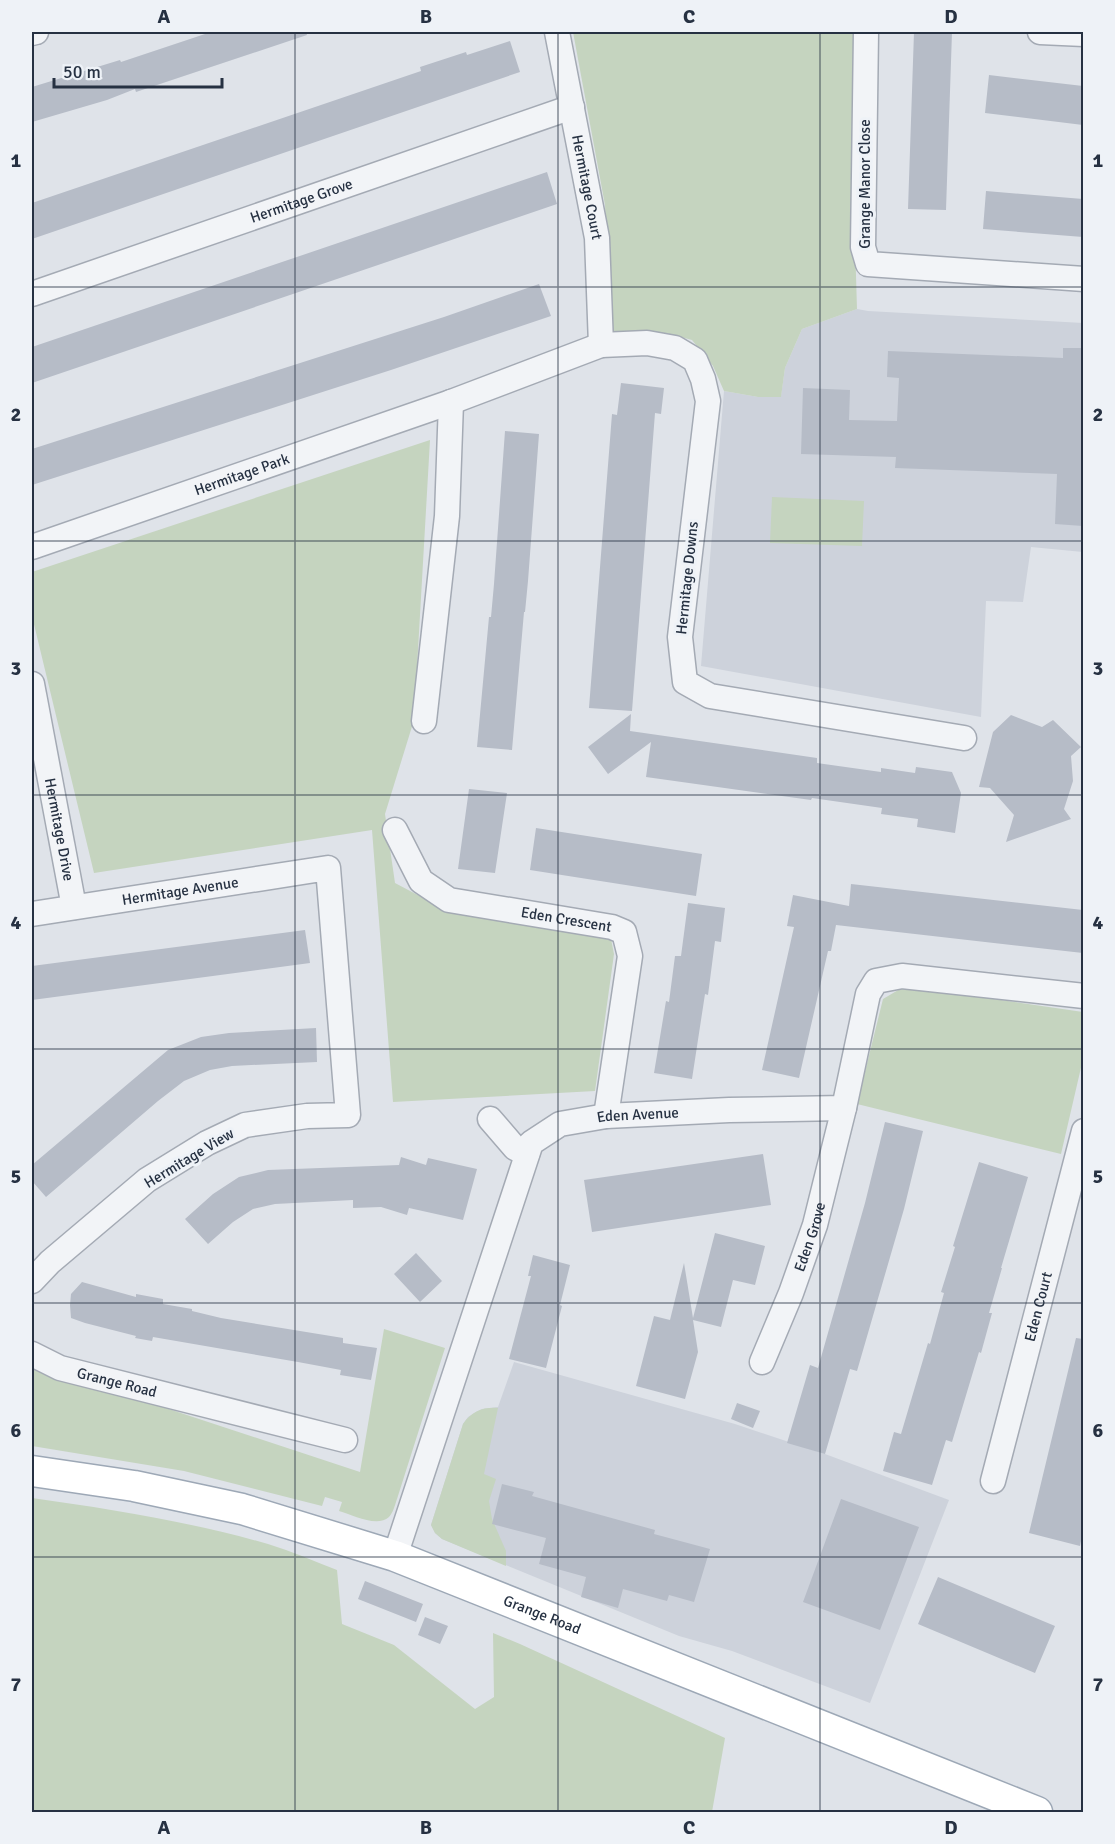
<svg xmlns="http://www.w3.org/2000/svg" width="1115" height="1844" font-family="Signika,sans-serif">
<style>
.built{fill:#cdd2db}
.green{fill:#c5d4bf}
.building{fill:#b6bcc7}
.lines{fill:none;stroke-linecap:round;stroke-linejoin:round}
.minor-casing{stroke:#a4aab4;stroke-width:27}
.major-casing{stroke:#9da8b6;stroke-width:33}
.minor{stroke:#f2f4f7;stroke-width:24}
.major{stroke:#fff;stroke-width:30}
.grid{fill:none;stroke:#263142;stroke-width:1.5;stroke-opacity:0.55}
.labels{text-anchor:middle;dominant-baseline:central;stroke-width:6;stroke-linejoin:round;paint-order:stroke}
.street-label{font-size:15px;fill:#263142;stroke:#eef2f7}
.neatline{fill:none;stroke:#263142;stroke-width:2}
.grid-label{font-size:20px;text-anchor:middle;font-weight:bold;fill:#263142}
</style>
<rect width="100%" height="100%" fill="#dfe3e9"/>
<!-- built -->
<path class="built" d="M 857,309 L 868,311 L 1083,323 L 1083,552 L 1031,547 L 1023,602 L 986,601 L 981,717 L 701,666 L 724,391 L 758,397 L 781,396 L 785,368 L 802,329 Z
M 514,1362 L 735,1424 L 825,1454 L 949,1500 L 870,1703 L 732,1651 L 679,1636 L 442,1539 L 435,1533 L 431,1525 L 463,1424 L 468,1417 L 476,1412 L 482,1409 L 498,1407 Z"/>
<!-- green -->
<path class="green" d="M 573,32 L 858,32 L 854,208 L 857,309 L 802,329 L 785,368 L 781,397 L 758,397 L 724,391 L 713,366 L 692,340 L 666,333 L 620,337 L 610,331 L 605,205 Z
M 430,440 L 414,720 L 385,814 L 395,883 L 446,910 L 610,934 L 614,954 L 595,1091 L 393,1102 L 372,830 L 94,873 L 32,616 L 32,572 Z
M 772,497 L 864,501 L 862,546 L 770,543 Z
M 905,986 L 1083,1012 L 1083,1059 L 1061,1154 L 857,1104 L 883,999 Z
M 384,1329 L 445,1348 L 397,1499 C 395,1505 393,1513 389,1517 C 377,1528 353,1515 339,1511 L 342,1502 L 325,1497 L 322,1506 L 184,1471 L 32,1446 L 32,1364 L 360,1472 Z
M 498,1408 L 484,1474 L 496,1479 L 489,1501 L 492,1519 L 506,1551 L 506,1566 L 442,1539 L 435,1533 L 431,1525 L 463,1424 C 472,1411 483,1407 498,1408 Z
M 32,1498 C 111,1509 191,1522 268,1544 C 291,1551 314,1561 337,1570 L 342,1624 L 394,1645 L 475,1709 L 494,1697 L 493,1633 L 520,1644 L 725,1738 L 712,1812 L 32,1812 Z"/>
<!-- building -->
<path class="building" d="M 211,32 L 306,32 L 307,35 L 136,92 L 135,89 L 107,100 L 32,122 L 32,87 L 120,60 L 121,62 Z
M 914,32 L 952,32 L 946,210 L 908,209 Z
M 510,41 L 520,72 L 32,239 L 32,203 L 421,71 L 420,67 L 466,52 L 467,55 Z
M 989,75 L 1083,86 L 1083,125 L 985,113 Z
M 547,172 L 557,204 L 32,383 L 32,347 Z
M 986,191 L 1083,199 L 1083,237 L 983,229 Z
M 539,284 L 551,316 L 391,370 L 32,485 L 32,449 L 444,317 Z
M 1063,348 L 1083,348 L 1083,526 L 1055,524 L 1057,474 L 895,468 L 896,457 L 801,454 L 803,388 L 850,390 L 849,420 L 897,421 L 899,378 L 887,377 L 888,351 L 1063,358 Z
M 621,383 L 664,388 L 661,414 L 655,413 L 632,711 L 589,708 L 612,414 L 617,415 Z
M 505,431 L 539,434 L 528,581 L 525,612 L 524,612 L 512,750 L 477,747 L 489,617 L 491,617 L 494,584 Z
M 631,714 L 630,731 L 817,758 L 817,763 L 881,772 L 881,768 L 915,773 L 916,767 L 952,772 L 961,793 L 955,833 L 917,827 L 918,819 L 881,814 L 882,808 L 812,798 L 811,800 L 646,777 L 651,742 L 608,774 L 588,747 Z
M 1011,715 L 1042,727 L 1053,720 L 1081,747 L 1071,756 L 1073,781 L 1064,809 L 1071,819 L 1006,842 L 1014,815 L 990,788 L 979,787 L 993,732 Z
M 469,789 L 507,793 L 495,873 L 458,869 Z
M 536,828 L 702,854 L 696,896 L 530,870 Z
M 851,884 L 1083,910 L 1083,953 L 836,925 L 831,951 L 828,951 L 799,1078 L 762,1070 L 794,927 L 787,926 L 793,895 L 849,906 Z
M 688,903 L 725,908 L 721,942 L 715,941 L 708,995 L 705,994 L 692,1079 L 654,1073 L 666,1001 L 669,1002 L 675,956 L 681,956 Z
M 305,930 L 310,963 L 32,1000 L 32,966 Z
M 316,1028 L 317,1062 L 232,1066 L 210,1070 L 184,1081 L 158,1101 L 46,1197 L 32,1181 L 32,1165 L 168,1050 L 201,1037 L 229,1033 Z
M 885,1122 L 923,1131 L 904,1209 L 857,1371 L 850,1369 L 825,1454 L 787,1443 L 810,1365 L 818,1368 L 865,1203 Z
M 763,1154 L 771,1205 L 592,1232 L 584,1180 Z
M 401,1157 L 426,1165 L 428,1158 L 477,1169 L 463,1220 L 409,1208 L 407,1215 L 381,1207 L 353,1208 L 353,1200 L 275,1204 L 253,1209 L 233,1222 L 208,1244 L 185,1219 L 213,1194 L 239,1177 L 268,1170 L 399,1165 Z
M 979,1162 L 1028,1177 L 1001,1268 L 1002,1268 L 989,1313 L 992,1313 L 981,1353 L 979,1352 L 952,1442 L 946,1440 L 932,1485 L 883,1471 L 894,1432 L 901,1434 L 928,1343 L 930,1344 L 944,1293 L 941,1292 L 955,1247 L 953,1246 Z
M 715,1233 L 765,1246 L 755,1285 L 733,1280 L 721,1327 L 693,1320 L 698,1352 L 685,1399 L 636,1386 L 654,1316 L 670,1320 L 684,1263 L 693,1318 Z
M 416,1253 L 442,1281 L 420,1302 L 394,1274 Z
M 533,1255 L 570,1265 L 560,1305 L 562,1306 L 546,1368 L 509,1359 L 531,1276 L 528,1276 Z
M 82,1282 L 136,1297 L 136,1294 L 163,1299 L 163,1304 L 192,1309 L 192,1311 L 221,1318 L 343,1338 L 343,1343 L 377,1348 L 371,1380 L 340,1375 L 341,1370 L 298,1362 L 153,1337 L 152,1341 L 135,1338 L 136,1336 L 85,1323 L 71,1318 L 70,1305 L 71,1294 Z
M 1076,1338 L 1083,1339 L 1083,1531 L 1080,1546 L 1029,1533 Z
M 737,1403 L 760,1411 L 753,1428 L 731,1419 Z
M 502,1484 L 534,1492 L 532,1496 L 655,1530 L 654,1534 L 710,1549 L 694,1602 L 669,1595 L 667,1601 L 623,1589 L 618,1608 L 581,1597 L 586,1577 L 539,1564 L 546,1538 L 492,1524 Z
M 841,1499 L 919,1527 L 880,1630 L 803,1602 Z
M 938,1577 L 1055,1626 L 1035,1673 L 918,1624 Z
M 365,1581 L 423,1604 L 416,1622 L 358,1599 Z
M 425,1617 L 448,1626 L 440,1644 L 418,1635 Z"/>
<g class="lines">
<defs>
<g id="minor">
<path id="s1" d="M 557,32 L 597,238 L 601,345"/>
<path d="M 866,32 L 863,247 L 868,264 L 1084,279"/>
<path d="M 1040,32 L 1084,34"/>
<path d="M 32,33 L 36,32"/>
<path id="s2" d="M 32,294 L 572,107"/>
<path id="s3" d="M 32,547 L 451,402 L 601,345 L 647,343 L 675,348 L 695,360 L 703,379 L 708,401 L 680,637 L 685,682 L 710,696 L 964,738"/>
<path id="s4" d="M 32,684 L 74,907"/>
<path d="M 424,721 L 447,516 L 451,402"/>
<path id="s5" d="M 395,830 L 421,881 L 449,900 L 612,927 L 624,932 L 630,956 L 606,1116"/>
<path id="s6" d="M 32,914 L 328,868 L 348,1115 L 307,1116 L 245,1125 L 207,1143 L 147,1180 L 50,1262 L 32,1281"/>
<path d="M 490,1119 L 515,1148 L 527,1154"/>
<path id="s7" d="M 32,1354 L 60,1368 L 345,1440"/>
<path id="s8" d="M 762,1362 L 791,1293 L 815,1225 L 844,1108"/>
<path id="s9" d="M 993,1481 L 1084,1131"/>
<path id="s10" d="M 395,1556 L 531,1143 L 560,1124 L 606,1116 L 729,1110 L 844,1108 L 868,994 L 876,981 L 902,976 L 1084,996"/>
</g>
<g id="major">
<path id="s11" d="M 32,1471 L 134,1486 L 242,1509 L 395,1556 L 1037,1812"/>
</g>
</defs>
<!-- minor casing -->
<use href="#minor" class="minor-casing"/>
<!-- major casing -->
<use href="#major" class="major-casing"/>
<!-- minor -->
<use href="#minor" class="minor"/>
<!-- major -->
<use href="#major" class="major"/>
</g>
<!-- grid -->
<path class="grid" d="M 295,32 L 295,1812M 558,32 L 558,1812M 820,32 L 820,1812M 32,287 L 1084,287M 32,541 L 1084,541M 32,795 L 1084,795M 32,1049 L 1084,1049M 32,1303 L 1084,1303M 32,1557 L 1084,1557"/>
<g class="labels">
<!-- street labels -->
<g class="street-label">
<text transform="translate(865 184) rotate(-90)">Grange Manor Close</text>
<text stroke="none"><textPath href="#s1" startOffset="158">Hermitage Court</textPath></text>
<text stroke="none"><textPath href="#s2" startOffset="285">Hermitage Grove</textPath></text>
<text stroke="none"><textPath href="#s3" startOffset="222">Hermitage Park</textPath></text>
<text transform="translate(687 578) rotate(-84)">Hermitage Downs</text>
<text stroke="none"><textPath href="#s4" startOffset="148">Hermitage Drive</textPath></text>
<text stroke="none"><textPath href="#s6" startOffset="150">Hermitage Avenue</textPath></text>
<text stroke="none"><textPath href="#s5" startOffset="210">Eden Crescent</textPath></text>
<text stroke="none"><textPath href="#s10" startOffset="548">Eden Avenue</textPath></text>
<text transform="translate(189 1158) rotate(-31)">Hermitage View</text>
<text stroke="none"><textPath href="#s8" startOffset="134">Eden Grove</textPath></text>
<text stroke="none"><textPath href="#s9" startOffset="180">Eden Court</textPath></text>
<text stroke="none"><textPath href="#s7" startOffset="90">Grange Road</textPath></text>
<text stroke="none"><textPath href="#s11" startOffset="532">Grange Road</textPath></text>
</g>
</g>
<!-- border -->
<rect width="1115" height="1844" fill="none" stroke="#eef2f7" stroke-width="66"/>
<!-- scale -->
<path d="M54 78v9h168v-9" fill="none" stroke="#263142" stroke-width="3"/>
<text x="63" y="78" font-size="18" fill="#263142" stroke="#eef2f7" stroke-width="4.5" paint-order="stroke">50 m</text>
<rect x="33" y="33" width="1049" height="1778" class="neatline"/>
<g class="grid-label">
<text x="164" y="23">A</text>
<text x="426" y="23">B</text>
<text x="689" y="23">C</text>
<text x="951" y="23">D</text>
<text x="16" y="167">1</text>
<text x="1098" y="167">1</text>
<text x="16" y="421">2</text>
<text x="1098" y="421">2</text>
<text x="16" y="675">3</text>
<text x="1098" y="675">3</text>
<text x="16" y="929">4</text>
<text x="1098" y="929">4</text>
<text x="16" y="1183">5</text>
<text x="1098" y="1183">5</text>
<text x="16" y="1437">6</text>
<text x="1098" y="1437">6</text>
<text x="16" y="1691">7</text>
<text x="1098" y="1691">7</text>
<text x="164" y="1834">A</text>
<text x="426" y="1834">B</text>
<text x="689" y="1834">C</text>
<text x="951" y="1834">D</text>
</g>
</svg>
